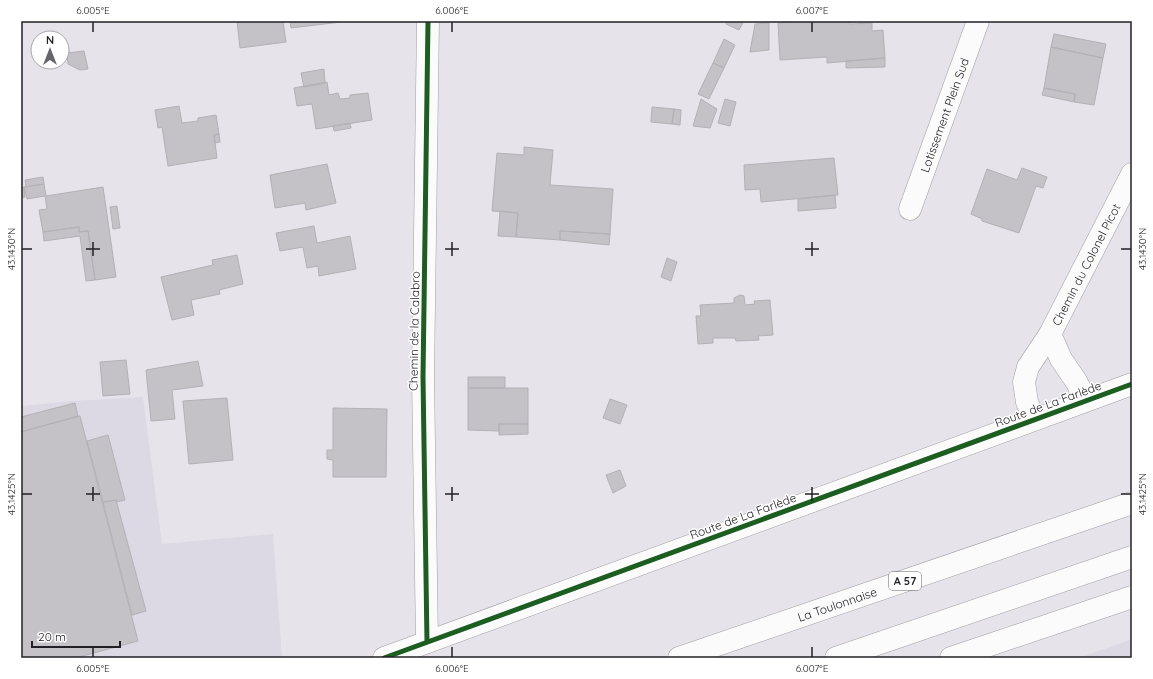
<svg xmlns="http://www.w3.org/2000/svg" width="1153" height="679" font-family="Quicksand,sans-serif">
<style>
.built{fill:#dcd8e4}
.building{fill:#c4c2c7;stroke:#b3b1b6}
.lines{fill:none;stroke-linecap:round;stroke-linejoin:round}
.minor-casing{stroke:#a09fa3;stroke-width:23}
.major-casing{stroke:#a09fa3;stroke-width:23}
.highway-casing{stroke:#a09fa3;stroke-width:23}
.minor{stroke:#fbfbfc;stroke-width:22}
.major{stroke:#fbfbfc;stroke-width:22}
.highway{stroke:#fbfbfc;stroke-width:22}
.cycleway-casing{stroke:#fff;stroke-width:8}
.cycleway{stroke:#1b5e20;stroke-width:5}
.ticks{fill:none;stroke:#222024;stroke-width:1.5}
.labels{text-anchor:middle;dominant-baseline:central;stroke-width:3;stroke-linejoin:round;paint-order:stroke}
.shield{fill:#fff;stroke:#646366;stroke-width:1}
.shield-label{font-size:11px;font-weight:bold;fill:#222024}
.street-label{font-size:12px;fill:#222024;stroke:#fff}
.neatline{fill:none;stroke:#222024;stroke-width:1.5}
.ticks-label{font-size:10px;text-anchor:middle;fill:#222024}
</style>
<rect width="100%" height="100%" fill="#e6e4ea"/>
<!-- built -->
<path class="built" d="M 143,397 L 162,544 L 273,534 L 282,658 L 21,658 L 21,406 L 72,401 Z
M 1132,639 L 1132,658 L 1079,658 Z"/>
<!-- building -->
<path class="building" d="M 237,21 L 283,21 L 286,42 L 240,48 Z
M 290,21 L 341,21 L 341,22 L 291,28 Z
M 727,21 L 744,21 L 739,30 L 726,24 Z
M 807,21 L 850,21 L 850,24 L 872,23 L 872,31 L 883,30 L 885,58 L 827,63 L 827,57 L 780,60 L 778,23 Z
M 769,23 L 769,50 L 750,52 L 755,24 Z
M 1054,34 L 1106,44 L 1103,58 L 1051,47 Z
M 724,39 L 735,45 L 724,68 L 713,63 Z
M 1051,47 L 1103,58 L 1094,105 L 1074,102 L 1075,94 L 1044,88 Z
M 84,51 L 88,69 L 80,70 L 68,64 L 67,53 Z
M 885,58 L 885,67 L 846,68 L 846,61 Z
M 713,63 L 724,68 L 709,99 L 698,94 Z
M 324,69 L 325,83 L 304,87 L 301,73 Z
M 327,82 L 329,95 L 338,93 L 340,99 L 350,98 L 350,95 L 368,93 L 372,120 L 316,129 L 312,104 L 297,106 L 294,88 Z
M 1044,88 L 1075,94 L 1074,102 L 1042,95 Z
M 701,99 L 717,109 L 710,128 L 693,126 Z
M 725,99 L 736,102 L 730,126 L 718,123 Z
M 179,106 L 182,123 L 198,121 L 198,118 L 216,115 L 219,134 L 214,135 L 217,158 L 168,166 L 162,127 L 158,128 L 155,110 Z
M 652,107 L 674,109 L 672,124 L 651,122 Z
M 674,109 L 681,110 L 680,125 L 672,124 Z
M 350,123 L 351,128 L 334,131 L 333,126 Z
M 219,134 L 220,142 L 215,143 L 214,135 Z
M 524,147 L 553,150 L 550,185 L 613,189 L 610,234 L 560,231 L 560,240 L 516,237 L 518,213 L 492,211 L 497,153 L 524,155 Z
M 834,158 L 838,195 L 761,202 L 760,189 L 745,190 L 744,165 Z
M 327,164 L 336,203 L 306,210 L 305,203 L 275,208 L 270,175 Z
M 1022,168 L 1047,177 L 1043,188 L 1036,186 L 1019,233 L 982,221 L 982,219 L 971,214 L 987,169 L 1017,180 Z
M 43,177 L 44,184 L 26,187 L 25,180 Z
M 44,184 L 46,196 L 103,187 L 116,277 L 95,280 L 88,231 L 79,232 L 79,227 L 43,232 L 39,210 L 47,209 L 45,196 L 27,199 L 24,187 Z
M 24,187 L 25,197 L 21,198 L 21,188 Z
M 835,195 L 836,208 L 798,211 L 798,199 Z
M 117,206 L 120,228 L 113,229 L 110,207 Z
M 500,211 L 518,213 L 516,237 L 498,236 Z
M 314,226 L 317,243 L 350,236 L 356,269 L 319,276 L 318,266 L 307,268 L 303,247 L 280,251 L 276,233 Z
M 79,227 L 79,232 L 88,231 L 95,280 L 86,281 L 80,236 L 44,241 L 43,232 Z
M 560,231 L 610,234 L 609,245 L 560,240 Z
M 237,255 L 243,284 L 219,290 L 220,294 L 191,300 L 194,315 L 172,320 L 161,277 L 213,265 L 212,260 Z
M 667,258 L 677,262 L 671,281 L 661,277 Z
M 740,295 L 744,296 L 745,305 L 755,304 L 754,301 L 770,300 L 773,335 L 758,336 L 759,340 L 736,341 L 735,338 L 713,338 L 713,343 L 698,344 L 696,316 L 701,316 L 700,305 L 734,303 L 734,298 Z
M 126,360 L 130,394 L 103,396 L 100,362 Z
M 198,361 L 203,386 L 172,390 L 175,419 L 151,421 L 146,370 Z
M 468,377 L 505,377 L 505,388 L 468,388 Z
M 468,388 L 528,388 L 528,424 L 499,424 L 499,431 L 468,430 Z
M 227,398 L 233,460 L 189,464 L 183,401 Z
M 610,399 L 627,405 L 620,424 L 603,418 Z
M 75,403 L 78,416 L 21,432 L 21,417 Z
M 333,408 L 387,409 L 386,477 L 333,477 L 333,460 L 327,459 L 327,450 L 333,450 Z
M 80,416 L 138,641 L 75,658 L 21,658 L 21,432 Z
M 499,424 L 528,424 L 528,434 L 499,435 Z
M 108,435 L 125,500 L 117,502 L 116,500 L 103,502 L 87,441 Z
M 620,470 L 626,486 L 613,493 L 606,475 Z
M 116,500 L 146,611 L 132,615 L 103,502 Z"/>
<g class="lines">
<defs>
<g id="minor">
<path id="s1" d="M 910,209 L 978,21"/>
<path d="M 1050,334 L 1061,359 L 1076,381 L 1086,400"/>
<path id="s2" d="M 1034,419 L 1027,402 L 1024,382 L 1028,367 L 1050,334 L 1132,174"/>
<path d="M 427,642 L 423,377 L 428,21"/>
</g>
<path id="major" d="M 384,658 L 1132,384"/>
<g id="highway">
<path id="s3" d="M 679,658 L 1132,503"/>
<path d="M 836,658 L 1132,557"/>
<path d="M 951,658 L 1132,597"/>
</g>
</defs>
<!-- minor casing -->
<use href="#minor" class="minor-casing"/>
<!-- major casing -->
<use href="#major" class="major-casing"/>
<!-- highway casing -->
<use href="#highway" class="highway-casing"/>
<!-- minor -->
<use href="#minor" class="minor"/>
<!-- major -->
<use href="#major" class="major"/>
<!-- highway -->
<use href="#highway" class="highway"/>
<defs>
<path id="cycleway" d="M 427,642 L 423,377 L 428,21
M 384,658 L 1132,384"/>
</defs>
<!-- cycleway casing -->
<use href="#cycleway" class="cycleway-casing"/>
<!-- cycleway -->
<use href="#cycleway" class="cycleway"/>
</g>
<!-- ticks -->
<path class="ticks" d="M 93,22 L 93,32M 452,22 L 452,32M 812,22 L 812,32M 93,242 L 93,256M 452,242 L 452,256M 812,242 L 812,256M 22,249 L 32,249M 86,249 L 100,249M 445,249 L 459,249M 805,249 L 819,249M 1121,249 L 1131,249M 93,487 L 93,501M 452,487 L 452,501M 812,487 L 812,501M 22,494 L 32,494M 86,494 L 100,494M 445,494 L 459,494M 805,494 L 819,494M 1121,494 L 1131,494M 93,647 L 93,657M 452,647 L 452,657M 812,647 L 812,657"/>
<g class="labels">
<!-- shield labels -->
<rect class="shield" x="889" y="572" width="32" height="18" rx="3"/>
<g class="shield-label">
<text x="905" y="581">A 57</text>
</g>
<!-- street labels -->
<g class="street-label">
<text stroke="none"><textPath href="#s1" startOffset="100">Lotissement Plein Sud</textPath></text>
<text stroke="none"><textPath href="#s2" startOffset="172">Chemin du Colonel Picot</textPath></text>
<text transform="translate(414 331) rotate(-89)">Chemin de la Calabro</text>
<text transform="translate(1048 404) rotate(-20)">Route de La Farlède</text>
<text transform="translate(743 516) rotate(-20)">Route de La Farlède</text>
<text stroke="none"><textPath href="#s3" startOffset="167">La Toulonnaise</textPath></text>
</g>
</g>
<!-- border -->
<rect width="1153" height="679" fill="none" stroke="#ffffff" stroke-width="44"/>
<!-- north arrow -->
<g transform="translate(50 50)"><circle r="19" fill="#ffffff" stroke="#a7a6a7"/>
<path d="M0-3L7 15L0 10L-7 15Z" fill="#676569"/>
<text y="-6" font-size="11" font-weight="bold" text-anchor="middle" fill="#222024">N</text>
</g>
<!-- scale -->
<path d="M32 641v6h88v-6" fill="none" stroke="#222024" stroke-width="2"/>
<text x="38" y="641" font-size="12" fill="#222024" stroke="#ffffff" stroke-width="3" paint-order="stroke">20 m</text>
<rect x="22" y="22" width="1109" height="635" class="neatline"/>
<g class="ticks-label">
<text x="93" y="14">6.005°E</text>
<text x="452" y="14">6.006°E</text>
<text x="812" y="14">6.007°E</text>
<text transform="translate(11 249) rotate(-90)" y="4">43.1430°N</text>
<text transform="translate(1142 249) rotate(-90)" y="4">43.1430°N</text>
<text transform="translate(11 494) rotate(-90)" y="4">43.1425°N</text>
<text transform="translate(1142 494) rotate(-90)" y="4">43.1425°N</text>
<text x="93" y="672">6.005°E</text>
<text x="452" y="672">6.006°E</text>
<text x="812" y="672">6.007°E</text>
</g>
</svg>
